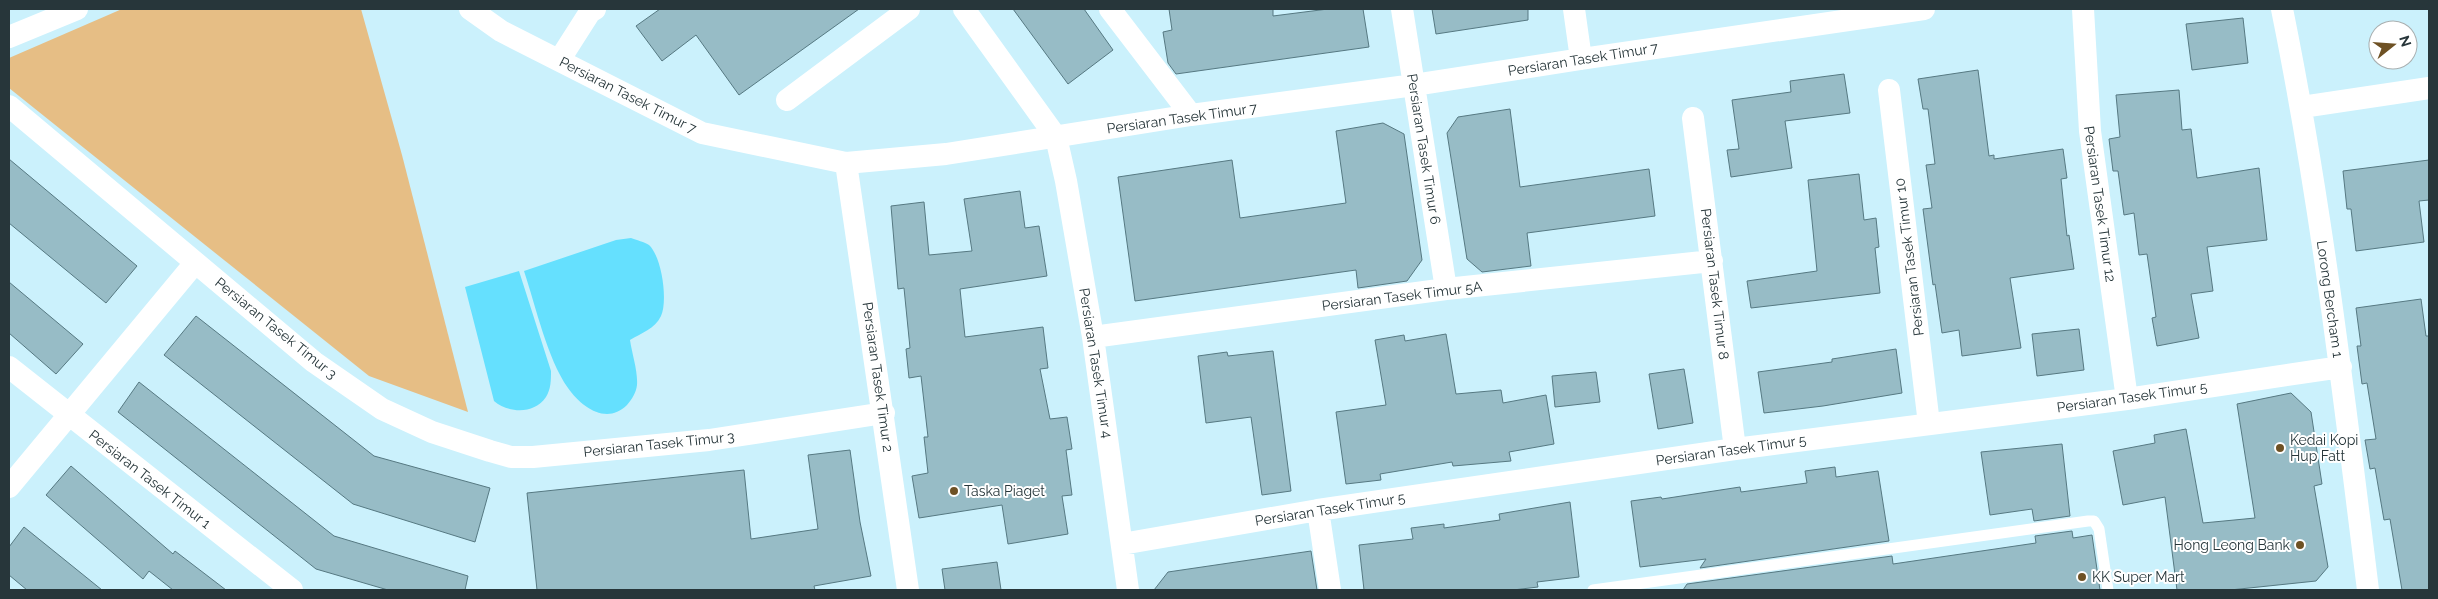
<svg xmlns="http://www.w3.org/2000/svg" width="2438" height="599" font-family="Raleway,sans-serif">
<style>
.green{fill:#e6be85}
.water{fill:#65e0fe}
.building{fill:#97bcc6;stroke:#567982}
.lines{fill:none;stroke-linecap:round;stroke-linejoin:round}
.service{stroke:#fff;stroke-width:11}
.minor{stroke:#fff;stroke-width:22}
.poi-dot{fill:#6e5124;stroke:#fff;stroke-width:2}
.labels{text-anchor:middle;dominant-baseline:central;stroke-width:4;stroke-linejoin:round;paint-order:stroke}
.street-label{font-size:14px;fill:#27363a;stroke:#fff}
.poi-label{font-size:14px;fill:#27363a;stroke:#fff;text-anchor:start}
</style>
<rect width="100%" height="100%" fill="#cbf1fc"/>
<!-- green -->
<path class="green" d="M 122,9 L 361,9 L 402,155 L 468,412 L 369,376 L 9,88 L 9,58 Z"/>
<!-- water -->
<path class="water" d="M 631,238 C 636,240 645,242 649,245 C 662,257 668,301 661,316 C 655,329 641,333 630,340 C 632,354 638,371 637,385 C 636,393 632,399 627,405 C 607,425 582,408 568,388 C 547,358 536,307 524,271 L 616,240 Z
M 519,271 L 551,371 C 551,380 551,389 546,397 C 534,415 508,413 494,401 L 465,287 Z"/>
<!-- building -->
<path class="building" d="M 660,9 L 859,9 L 739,95 L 696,35 L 662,61 L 636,26 Z
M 1013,9 L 1084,9 L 1113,50 L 1068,84 Z
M 1169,9 L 1273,9 L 1273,16 L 1328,9 L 1363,9 L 1369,47 L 1176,74 L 1168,63 L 1163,32 L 1172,30 Z
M 1432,9 L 1528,9 L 1528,20 L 1436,34 Z
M 2243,18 L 2248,63 L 2192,70 L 2186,24 Z
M 1978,70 L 1989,156 L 1994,155 L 1994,159 L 2063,149 L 2067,178 L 2061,179 L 2067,236 L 2069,235 L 2074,269 L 2010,278 L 2021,348 L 1962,356 L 1959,330 L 1942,333 L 1935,284 L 1933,285 L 1923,209 L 1932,208 L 1926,165 L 1935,164 L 1928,109 L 1923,109 L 1918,79 Z
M 1844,74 L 1850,113 L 1785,121 L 1792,168 L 1731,177 L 1727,150 L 1739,149 L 1732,100 L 1791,92 L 1790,81 Z
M 2179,90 L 2182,130 L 2191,129 L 2197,178 L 2259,168 L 2267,240 L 2207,247 L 2213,291 L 2191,294 L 2199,338 L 2157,346 L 2152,318 L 2156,317 L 2147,254 L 2139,255 L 2134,213 L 2124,215 L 2118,171 L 2113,171 L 2109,139 L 2120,137 L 2116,95 Z
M 1510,109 L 1520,187 L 1649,169 L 1655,216 L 1527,233 L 1531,266 L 1482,272 L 1467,259 L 1447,133 L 1458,117 Z
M 1383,123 L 1404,134 L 1422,260 L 1407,281 L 1358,288 L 1356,270 L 1135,301 L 1118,177 L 1232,160 L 1240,218 L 1346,203 L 1336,131 Z
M 9,159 L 137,266 L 106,303 L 9,223 Z
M 2429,160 L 2429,200 L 2419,201 L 2424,242 L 2356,251 L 2351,209 L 2347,209 L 2343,171 Z
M 1859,174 L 1864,220 L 1876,218 L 1879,247 L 1875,248 L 1880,293 L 1751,308 L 1747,281 L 1817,271 L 1808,180 Z
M 1020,191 L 1025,228 L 1039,226 L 1047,276 L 960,289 L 965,337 L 1043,327 L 1048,368 L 1040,369 L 1050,419 L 1067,417 L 1072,449 L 1066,450 L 1072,495 L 1062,496 L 1068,534 L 1008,544 L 1002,505 L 919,518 L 912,476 L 928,473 L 924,437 L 928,437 L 921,376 L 909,378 L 906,349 L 910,348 L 904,288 L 898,289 L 891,206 L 924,202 L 929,255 L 972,251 L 964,199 Z
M 9,282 L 83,344 L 56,374 L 9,333 Z
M 2421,299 L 2426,336 L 2429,336 L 2429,590 L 2402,590 L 2390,519 L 2384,520 L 2375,468 L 2370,469 L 2365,440 L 2376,439 L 2367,383 L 2362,384 L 2357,346 L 2361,346 L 2356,308 Z
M 196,316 L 374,456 L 490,488 L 475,542 L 353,504 L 164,355 Z
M 2079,329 L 2084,370 L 2037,376 L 2032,334 Z
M 1446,334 L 1456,394 L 1501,390 L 1503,403 L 1546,395 L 1554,444 L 1509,452 L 1511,461 L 1453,466 L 1452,462 L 1380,474 L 1381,480 L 1346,484 L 1336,412 L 1386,405 L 1375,340 L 1404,335 L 1405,341 Z
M 1896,349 L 1902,393 L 1823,406 L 1764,413 L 1758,372 L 1832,362 L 1832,359 Z
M 1273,351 L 1291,491 L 1262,495 L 1251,417 L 1206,423 L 1198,356 L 1227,352 L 1228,356 Z
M 1684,369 L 1693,423 L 1658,429 L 1649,374 Z
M 1596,372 L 1600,402 L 1555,407 L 1552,376 Z
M 139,382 L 334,536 L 468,576 L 465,590 L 388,590 L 316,569 L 118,412 Z
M 2291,393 L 2311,412 L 2322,484 L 2314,486 L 2328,567 L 2316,581 L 2230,590 L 2177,590 L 2165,497 L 2123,505 L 2113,451 L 2155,443 L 2154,435 L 2186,429 L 2203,523 L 2255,518 L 2237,404 Z
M 2062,444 L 2070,516 L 2034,521 L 2032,509 L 1990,515 L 1981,452 Z
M 850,450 L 860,522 L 871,576 L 814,586 L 815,590 L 537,590 L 527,493 L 744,470 L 751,539 L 818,529 L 808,455 Z
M 71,466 L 173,554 L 175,551 L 226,590 L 173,590 L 149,571 L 143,579 L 46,495 Z
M 1835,467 L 1836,477 L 1878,471 L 1889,541 L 1700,568 L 1706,559 L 1640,567 L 1631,501 L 1661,497 L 1662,499 L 1740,487 L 1741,492 L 1807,483 L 1805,471 Z
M 1570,502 L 1579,577 L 1537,582 L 1538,587 L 1513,590 L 1364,590 L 1359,545 L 1413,539 L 1411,528 L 1444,524 L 1444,528 L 1500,520 L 1499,514 Z
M 24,527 L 102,590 L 27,590 L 9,575 L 9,547 Z
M 2072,531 L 2073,538 L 2092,535 L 2100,590 L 1683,590 L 1687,584 L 1892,556 L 1893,564 L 2036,543 L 2035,536 Z
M 1311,551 L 1317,590 L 1154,590 L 1168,572 Z
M 997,562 L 1001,590 L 945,590 L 942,569 Z"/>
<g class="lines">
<!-- service -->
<path class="service" d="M 1593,590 L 2088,521 L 2094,521 L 2099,529 L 2108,590"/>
<!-- minor -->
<path class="minor" d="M 470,9 L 501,31 L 702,133 L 846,163 L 946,154 L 1191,115 L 1414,85 L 1581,59 L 1924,9
M 964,9 L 1056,137 L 1066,181 L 1093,337 L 1128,590
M 1110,9 L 1191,115
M 1402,9 L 1446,289
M 1574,9 L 1581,59
M 2083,9 L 2090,131 L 2127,399
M 2282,9 C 2321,201 2344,396 2368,590
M 9,37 L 77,9
M 560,59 L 590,12 L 595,9
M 1889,90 L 1929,424
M 787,100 L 909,9
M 9,106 L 314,362 L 382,409 L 432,432 L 490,451 L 511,457 L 533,457 L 709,440 L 884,413
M 2302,107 L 2429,88
M 1693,118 L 1735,449
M 846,163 L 908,590
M 1093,337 L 1446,289 L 1712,261
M 9,367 L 292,590
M 9,487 L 195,263
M 1318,510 L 1330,590
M 1122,544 L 1318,510 L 1735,449 L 2127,399 L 2341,367"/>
</g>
<!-- markers -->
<g class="poi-dot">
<circle cx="2280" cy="448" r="5"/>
<circle cx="954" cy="491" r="5"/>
<circle cx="2300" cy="545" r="5"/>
<circle cx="2082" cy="577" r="5"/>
</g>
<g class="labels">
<!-- street labels -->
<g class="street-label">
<text transform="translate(1583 59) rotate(-9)">Persiaran Tasek Timur 7</text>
<text transform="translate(628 95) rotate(27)">Persiaran Tasek Timur 7</text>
<text transform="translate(1182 118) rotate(-8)">Persiaran Tasek Timur 7</text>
<text transform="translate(1424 149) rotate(81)">Persiaran Tasek Timur 6</text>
<text transform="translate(2100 204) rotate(82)">Persiaran Tasek Timur 12</text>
<text transform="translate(1909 257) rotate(-97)">Persiaran Tasek Timur 10</text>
<text transform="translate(1715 284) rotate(83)">Persiaran Tasek Timur 8</text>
<text transform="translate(1402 296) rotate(-7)">Persiaran Tasek Timur 5A</text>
<text transform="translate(2330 299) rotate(82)">Lorong Bercham 1</text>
<text transform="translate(276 328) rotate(39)">Persiaran Tasek Timur 3</text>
<text transform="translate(1096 363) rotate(81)">Persiaran Tasek Timur 4</text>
<text transform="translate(878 377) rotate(82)">Persiaran Tasek Timur 2</text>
<text transform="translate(2132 397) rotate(-8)">Persiaran Tasek Timur 5</text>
<text transform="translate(659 444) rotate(-6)">Persiaran Tasek Timur 3</text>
<text transform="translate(1731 450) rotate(-8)">Persiaran Tasek Timur 5</text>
<text transform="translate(150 479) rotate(38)">Persiaran Tasek Timur 1</text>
<text transform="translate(1330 509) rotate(-9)">Persiaran Tasek Timur 5</text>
</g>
<!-- poi labels -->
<g class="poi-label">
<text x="2290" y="440">Kedai Kopi<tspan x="2290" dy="16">Hup Fatt</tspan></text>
<text x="964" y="491">Taska Piaget</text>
<text x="2290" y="545" text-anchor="end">Hong Leong Bank</text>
<text x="2092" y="577">KK Super Mart</text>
</g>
</g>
<!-- border -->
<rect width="2438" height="599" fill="none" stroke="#27363a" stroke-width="20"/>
<!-- north arrow -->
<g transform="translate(2393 45) rotate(73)"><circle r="24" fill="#ffffff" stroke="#a9afb0"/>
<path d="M0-4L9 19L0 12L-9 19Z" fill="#6e5124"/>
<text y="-8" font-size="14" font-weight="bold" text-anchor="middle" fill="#27363a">N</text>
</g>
</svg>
